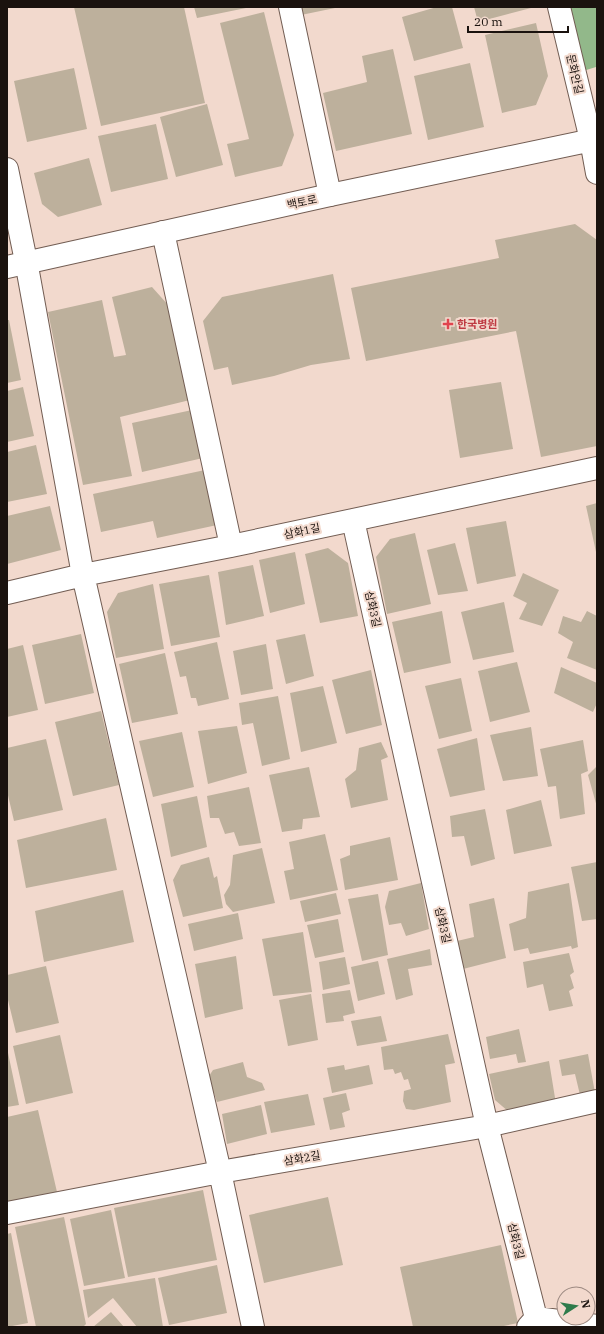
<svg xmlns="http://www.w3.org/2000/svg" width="604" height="1334" font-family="'IBM Plex Serif','Noto Sans KR',serif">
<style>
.green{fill:#92b88a}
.building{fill:#bdb09c}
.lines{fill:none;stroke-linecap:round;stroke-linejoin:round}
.minor-casing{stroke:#725d53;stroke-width:24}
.tertiary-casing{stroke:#725d53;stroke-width:24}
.minor{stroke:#fff;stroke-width:22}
.tertiary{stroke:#fff;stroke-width:22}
.health-dot{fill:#e0444e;stroke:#f2d9cd;stroke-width:1.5}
.labels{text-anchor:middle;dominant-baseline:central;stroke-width:4;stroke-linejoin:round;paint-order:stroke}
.street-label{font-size:11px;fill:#1a120e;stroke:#f2d9cd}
.health-label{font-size:11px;font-weight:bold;fill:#be3a42;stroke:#f2d9cd;text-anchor:start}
</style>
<rect width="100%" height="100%" fill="#f2d9cd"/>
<!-- green -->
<path class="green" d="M 569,7 L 597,7 L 597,64 L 596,67 L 583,71 Z"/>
<!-- building -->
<path class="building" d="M 74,7 L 184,7 L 205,103 L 101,126 Z
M 194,7 L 245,7 L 246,8 L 197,18 Z
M 299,7 L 335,7 L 335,8 L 301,15 Z
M 437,7 L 452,7 L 463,48 L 414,61 L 402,17 Z
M 474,7 L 531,7 L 531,8 L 478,22 Z
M 264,12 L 294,135 L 282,166 L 235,177 L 227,144 L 249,139 L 220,23 Z
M 536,23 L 548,76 L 536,105 L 502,113 L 485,35 Z
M 393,49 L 412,134 L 336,151 L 323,93 L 367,82 L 362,56 Z
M 470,63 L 484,127 L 428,140 L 414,76 Z
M 74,68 L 87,129 L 27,142 L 14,81 Z
M 207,104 L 223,165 L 176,177 L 160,117 Z
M 156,124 L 168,179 L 111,192 L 98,136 Z
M 89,158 L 102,205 L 58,217 L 42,204 L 34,173 Z
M 575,224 L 597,240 L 597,446 L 541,457 L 516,331 L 366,361 L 351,288 L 499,258 L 495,240 Z
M 333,274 L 350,359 L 311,365 L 274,376 L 232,385 L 228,367 L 214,370 L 203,321 L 222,297 Z
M 152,287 L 169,306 L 190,400 L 120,417 L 132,476 L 83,485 L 48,312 L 102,300 L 114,357 L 126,355 L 112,297 Z
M 7,320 L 9,320 L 21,380 L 7,383 Z
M 501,382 L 513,449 L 460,458 L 449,390 Z
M 23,387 L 34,436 L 7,442 L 7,391 Z
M 192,410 L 203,458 L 142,472 L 132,423 Z
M 36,445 L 47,494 L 7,502 L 7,452 Z
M 205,470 L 217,525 L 157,538 L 153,521 L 101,532 L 93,494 Z
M 597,503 L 597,552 L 596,552 L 586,506 Z
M 50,506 L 61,550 L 7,564 L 7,516 Z
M 506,521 L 516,576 L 477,584 L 466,528 Z
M 415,533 L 431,604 L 387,614 L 376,557 L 390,539 Z
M 455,543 L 468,591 L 438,595 L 427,550 Z
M 328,548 L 348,563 L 358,616 L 320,623 L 305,554 Z
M 295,552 L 305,604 L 270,613 L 259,560 Z
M 253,565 L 264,616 L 226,625 L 218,572 Z
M 523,573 L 559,590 L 542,626 L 519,619 L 527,603 L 513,596 Z
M 209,575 L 220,637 L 171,646 L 159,584 Z
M 153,584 L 164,649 L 116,658 L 107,612 L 118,593 Z
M 504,602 L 514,652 L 473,660 L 461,612 Z
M 442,611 L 451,663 L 404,673 L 392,622 Z
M 587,611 L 597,616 L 597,670 L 567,658 L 573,642 L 558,633 L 563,616 L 581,622 Z
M 81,634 L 94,693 L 45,704 L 32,645 Z
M 305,634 L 314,676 L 286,684 L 276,640 Z
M 217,642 L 229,699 L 198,706 L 196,698 L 191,698 L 186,676 L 180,677 L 174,652 Z
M 266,644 L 273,689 L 241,695 L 233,651 Z
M 23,645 L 38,710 L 7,717 L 7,649 Z
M 165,653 L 178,714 L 132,723 L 119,664 Z
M 517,662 L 530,712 L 490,722 L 478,671 Z
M 561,667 L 597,683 L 597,703 L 593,712 L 554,693 Z
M 371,670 L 382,725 L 346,734 L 332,680 Z
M 461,678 L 472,731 L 439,739 L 425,686 Z
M 323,686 L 337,743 L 301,752 L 290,693 Z
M 278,696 L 290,759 L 262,766 L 253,723 L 242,725 L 239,703 Z
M 101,711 L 119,785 L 73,796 L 55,722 Z
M 237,726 L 247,773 L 208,784 L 198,731 Z
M 531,727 L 538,776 L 503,781 L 490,735 Z
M 182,732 L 194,787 L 153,797 L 139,741 Z
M 477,738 L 485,790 L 450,797 L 437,749 Z
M 46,739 L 63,810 L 14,821 L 7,791 L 7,748 Z
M 583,740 L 588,771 L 581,774 L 585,814 L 560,819 L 556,786 L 548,787 L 540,749 Z
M 381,742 L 388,757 L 381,760 L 388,800 L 351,808 L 345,779 L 356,770 L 359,748 Z
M 597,766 L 597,807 L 588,775 Z
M 309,767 L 320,817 L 303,819 L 302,829 L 282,832 L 269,775 Z
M 249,787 L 261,843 L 239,846 L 234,832 L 225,834 L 219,818 L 210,818 L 207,796 Z
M 197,796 L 207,847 L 171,857 L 161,804 Z
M 541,800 L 552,846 L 514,854 L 506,810 Z
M 485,809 L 495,859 L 471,866 L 464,836 L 452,837 L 450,816 Z
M 106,818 L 117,870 L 26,888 L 17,840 Z
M 325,834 L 338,890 L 290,900 L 284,871 L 294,869 L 289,842 Z
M 390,837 L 398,880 L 345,890 L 340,859 L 350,855 L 350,846 Z
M 262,848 L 275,903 L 233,912 L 226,904 L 224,895 L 230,885 L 233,855 Z
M 209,857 L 214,878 L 217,876 L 223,908 L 183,917 L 173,880 L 181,865 Z
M 597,862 L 597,919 L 582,921 L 571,867 Z
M 421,883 L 429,929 L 406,936 L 401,923 L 389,925 L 385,907 L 389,891 Z
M 569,883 L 578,947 L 572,949 L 571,946 L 530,954 L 528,948 L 514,951 L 509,924 L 526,918 L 528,892 Z
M 123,890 L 134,942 L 44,962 L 35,911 Z
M 336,893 L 341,914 L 305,922 L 300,901 Z
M 378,894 L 388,955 L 362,961 L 348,899 Z
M 494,898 L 506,958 L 463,969 L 457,941 L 474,937 L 469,904 Z
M 238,913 L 243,939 L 194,951 L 188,924 Z
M 338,919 L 344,952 L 315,958 L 307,925 Z
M 303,932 L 312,992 L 273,996 L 262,939 Z
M 430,949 L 432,965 L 408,969 L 413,995 L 396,1000 L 387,959 Z
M 569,953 L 574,972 L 570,975 L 574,988 L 569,991 L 573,1006 L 549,1011 L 543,984 L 527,988 L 523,962 Z
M 236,956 L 243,1009 L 205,1018 L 195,964 Z
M 345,957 L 350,984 L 323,990 L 319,962 Z
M 378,961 L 385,994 L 358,1001 L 351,967 Z
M 46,966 L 59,1023 L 16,1033 L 7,996 L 7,975 Z
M 350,990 L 355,1013 L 343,1016 L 344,1021 L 326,1023 L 322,994 Z
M 311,994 L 318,1040 L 288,1046 L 279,1000 Z
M 381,1016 L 387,1041 L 357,1046 L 351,1021 Z
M 519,1029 L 526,1062 L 518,1063 L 516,1054 L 490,1059 L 486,1037 Z
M 448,1034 L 455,1063 L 445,1065 L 451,1102 L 414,1110 L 406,1109 L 403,1101 L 404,1091 L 411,1089 L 408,1079 L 404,1080 L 401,1072 L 395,1074 L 393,1069 L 384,1070 L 381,1047 Z
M 60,1035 L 73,1093 L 26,1104 L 13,1046 Z
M 7,1048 L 19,1105 L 7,1107 Z
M 588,1054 L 595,1093 L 580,1095 L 575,1074 L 562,1076 L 559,1060 Z
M 549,1061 L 556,1104 L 509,1112 L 495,1100 L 489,1074 Z
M 243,1062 L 247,1077 L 262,1083 L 265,1090 L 217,1102 L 214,1093 L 207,1094 L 205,1082 L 213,1070 Z
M 344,1065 L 345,1070 L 369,1065 L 373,1084 L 332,1093 L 327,1068 Z
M 346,1093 L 350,1110 L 342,1113 L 345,1127 L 330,1130 L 323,1098 Z
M 308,1094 L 315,1125 L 271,1133 L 264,1102 Z
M 261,1105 L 267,1134 L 227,1144 L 222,1114 Z
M 38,1110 L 57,1192 L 7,1204 L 7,1117 Z
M 203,1190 L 217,1260 L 128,1277 L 114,1208 Z
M 328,1197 L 343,1265 L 264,1283 L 249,1215 Z
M 111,1210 L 125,1278 L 84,1286 L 70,1219 Z
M 64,1217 L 86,1324 L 83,1327 L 36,1327 L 15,1227 Z
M 11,1233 L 28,1323 L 7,1327 L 7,1234 Z
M 501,1245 L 518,1323 L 499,1327 L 413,1327 L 400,1267 Z
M 217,1265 L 227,1313 L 169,1325 L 158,1278 Z
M 155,1278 L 163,1327 L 137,1327 L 113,1298 L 88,1318 L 83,1290 Z
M 111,1312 L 124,1327 L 93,1327 Z"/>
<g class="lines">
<defs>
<path id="minor" d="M 290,7 L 330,195
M 559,7 L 591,140
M 7,169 L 26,261 L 83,575 L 220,1172 L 253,1327
M 163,232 L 231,546
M 353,520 L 487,1126 L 536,1318 L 528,1327
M 7,593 L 83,575 L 231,546 L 597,468
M 7,1213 L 220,1172 L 487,1126 L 597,1101
M 536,1318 L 597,1326"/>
<path id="tertiary" d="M 597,126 L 591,140 L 597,173
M 7,267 L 330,195 L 597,139"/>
</defs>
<!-- minor casing -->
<use href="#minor" class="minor-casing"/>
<!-- tertiary casing -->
<use href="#tertiary" class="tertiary-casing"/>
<!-- minor -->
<use href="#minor" class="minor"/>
<!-- tertiary -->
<use href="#tertiary" class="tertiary"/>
</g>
<!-- markers -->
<path class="health-dot" d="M446 318h4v4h4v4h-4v4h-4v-4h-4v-4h4z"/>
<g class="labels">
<!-- street labels -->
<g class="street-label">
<text transform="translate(575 74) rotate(77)">문화안길</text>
<text transform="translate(302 202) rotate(-12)">백토로</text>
<text transform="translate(302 531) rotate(-12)">삼화1길</text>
<text transform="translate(373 609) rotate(77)">삼화3길</text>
<text transform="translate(443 925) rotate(77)">삼화3길</text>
<text transform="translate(302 1158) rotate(-10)">삼화2길</text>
<text transform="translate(516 1241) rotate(76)">삼화3길</text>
</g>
<!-- health labels -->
<g class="health-label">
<text x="457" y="324">한국병원</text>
</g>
</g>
<!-- border -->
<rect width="604" height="1334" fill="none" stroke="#1a120e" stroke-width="16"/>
<!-- north arrow -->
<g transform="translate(576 1306) rotate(78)"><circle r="19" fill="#f2d9cd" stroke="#9c8981"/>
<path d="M0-3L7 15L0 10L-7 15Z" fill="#2e7b4b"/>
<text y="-6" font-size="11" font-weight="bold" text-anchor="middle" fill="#1a120e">N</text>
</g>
<!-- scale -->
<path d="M468 26v6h100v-6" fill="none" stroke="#1a120e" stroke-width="2"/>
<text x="474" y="26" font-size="12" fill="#1a120e" stroke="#f2d9cd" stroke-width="3" paint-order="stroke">20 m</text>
</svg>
